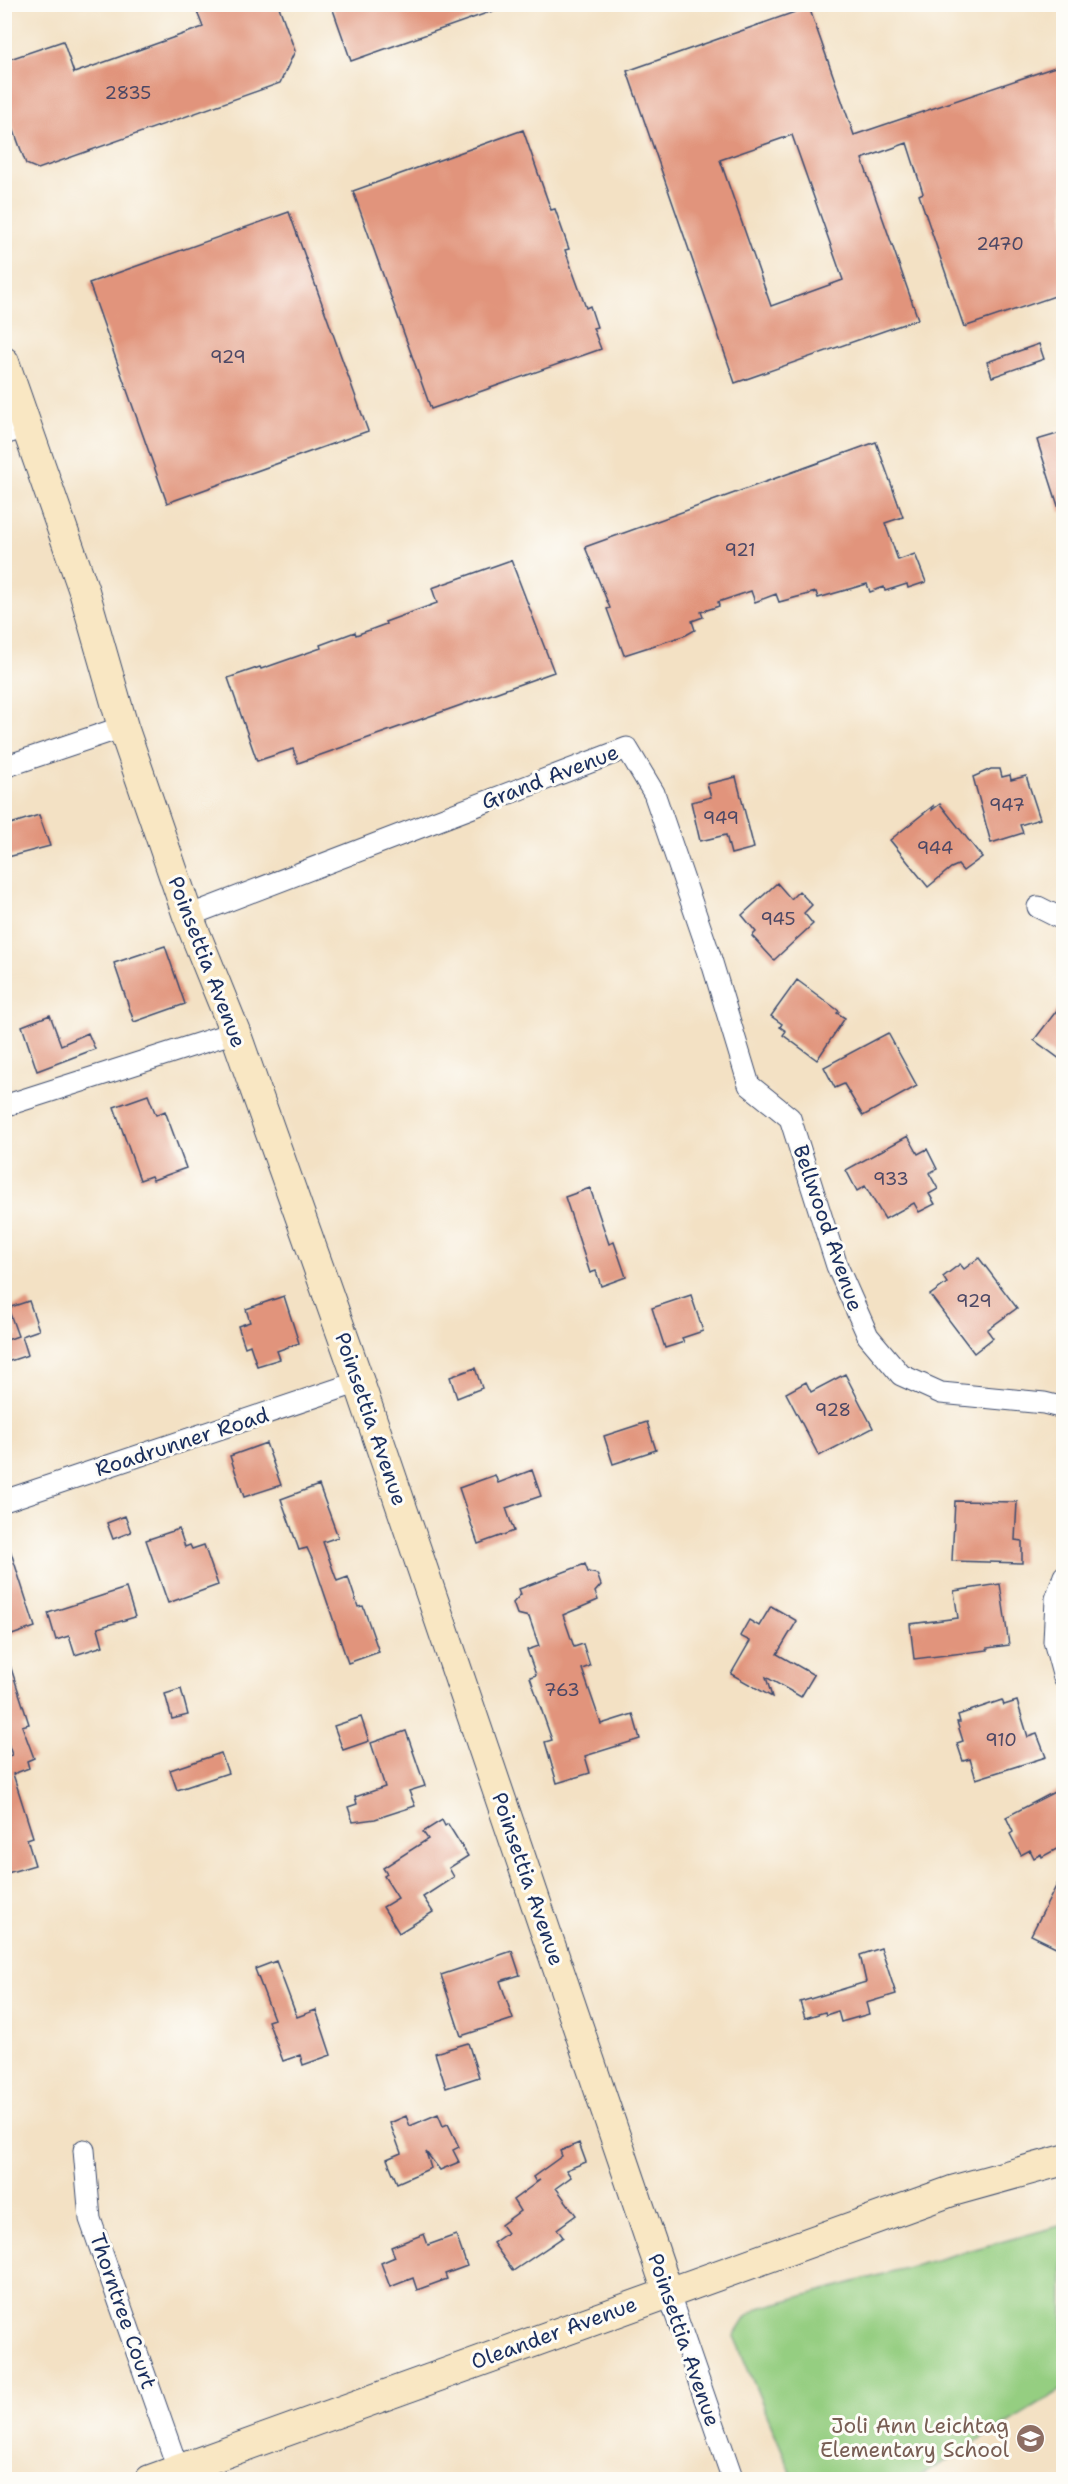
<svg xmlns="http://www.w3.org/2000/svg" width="1068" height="2484" font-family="'Shantell Sans',sans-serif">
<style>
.green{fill:#95ce81;stroke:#587e70;stroke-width:1.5}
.building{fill:#e1947b;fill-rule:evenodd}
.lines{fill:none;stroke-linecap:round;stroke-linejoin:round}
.street-casing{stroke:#3b4a6d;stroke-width:23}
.secondary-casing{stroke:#3b4a6d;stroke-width:32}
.street{stroke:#fff;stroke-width:21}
.secondary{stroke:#f9e7c3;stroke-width:30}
.labels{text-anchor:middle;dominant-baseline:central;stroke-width:6;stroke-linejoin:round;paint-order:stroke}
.number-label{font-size:18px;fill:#4c4865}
.street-label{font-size:21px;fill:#1b2f5e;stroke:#fdfcf7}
.education-label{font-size:21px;fill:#785e54;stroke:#fdfcf7;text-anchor:end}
</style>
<rect width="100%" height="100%" fill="#fdfcf7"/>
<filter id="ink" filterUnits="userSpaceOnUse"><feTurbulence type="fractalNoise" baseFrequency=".0167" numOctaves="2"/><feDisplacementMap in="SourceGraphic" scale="12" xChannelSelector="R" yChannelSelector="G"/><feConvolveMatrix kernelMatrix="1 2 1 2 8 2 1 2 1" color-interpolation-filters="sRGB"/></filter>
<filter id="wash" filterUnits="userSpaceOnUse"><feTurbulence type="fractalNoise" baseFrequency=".008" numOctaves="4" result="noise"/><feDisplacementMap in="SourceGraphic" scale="24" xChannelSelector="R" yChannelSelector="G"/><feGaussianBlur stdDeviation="1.35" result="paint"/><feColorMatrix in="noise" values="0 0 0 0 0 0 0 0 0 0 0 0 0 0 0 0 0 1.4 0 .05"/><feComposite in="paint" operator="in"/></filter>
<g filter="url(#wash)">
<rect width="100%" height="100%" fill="#f3e1c4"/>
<!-- green -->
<path class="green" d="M 1063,2225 L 1063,2389 L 916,2479 L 794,2479 L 734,2336 L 746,2317 L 759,2308 Z"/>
<g id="blocks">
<!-- building -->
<path class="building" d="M 194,4 L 278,4 L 295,51 L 280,83 L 38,169 L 26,164 L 4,103 L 4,61 L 63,41 L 74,73 L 203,27 Z
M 331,4 L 504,4 L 504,7 L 351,61 Z
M 809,7 L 854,135 L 1064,64 L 1064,293 L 964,327 L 919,195 L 923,193 L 907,143 L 862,159 L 918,319 L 735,383 L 627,71 ZM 792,135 L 843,280 L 771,306 L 720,160 Z
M 523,130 L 551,210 L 555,209 L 569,249 L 565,250 L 586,308 L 590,306 L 597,327 L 593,328 L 601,349 L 431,409 L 353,191 Z
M 289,212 L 368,431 L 167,503 L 89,283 Z
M 1039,344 L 1044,359 L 992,377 L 987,362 Z
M 1064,432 L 1064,511 L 1060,512 L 1037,440 Z
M 876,442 L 903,517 L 885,523 L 898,560 L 915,554 L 926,582 L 908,588 L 907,584 L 885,591 L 884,587 L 870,592 L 867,584 L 818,598 L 816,592 L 779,602 L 776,594 L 755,602 L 751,591 L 718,602 L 719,606 L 701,612 L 703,617 L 692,621 L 695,630 L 686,635 L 624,655 L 607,609 L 610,608 L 585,547 Z
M 511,560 L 554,672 L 298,763 L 293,749 L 257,761 L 228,678 L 260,667 L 261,669 L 321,648 L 320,645 L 355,632 L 356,635 L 386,624 L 385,622 L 437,603 L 432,588 Z
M 991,769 L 1000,769 L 1002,777 L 1010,775 L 1011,780 L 1026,776 L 1040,819 L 1020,825 L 1023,833 L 991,843 L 973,777 Z
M 736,777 L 754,848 L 731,854 L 726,835 L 700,841 L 691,802 L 711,797 L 707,784 Z
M 940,804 L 982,857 L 963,871 L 958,865 L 951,868 L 928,887 L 890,840 L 933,806 L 932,810 Z
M 39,815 L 50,846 L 4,858 L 4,826 Z
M 777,883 L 791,899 L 799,891 L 812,905 L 804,913 L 813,924 L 774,960 L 752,936 L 756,932 L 742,915 Z
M 165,946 L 185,1004 L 134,1022 L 114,963 Z
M 797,980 L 839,1011 L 837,1013 L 845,1018 L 817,1060 L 783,1035 L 786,1031 L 780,1027 L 782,1024 L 771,1016 Z
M 1064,1001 L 1064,1062 L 1034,1040 Z
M 50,1015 L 61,1045 L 88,1033 L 95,1049 L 37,1071 L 22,1026 Z
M 888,1033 L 917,1086 L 863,1116 L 844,1084 L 835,1088 L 824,1067 Z
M 148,1095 L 156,1115 L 165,1111 L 186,1168 L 153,1180 L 151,1176 L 140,1180 L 114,1107 Z
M 908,1136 L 918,1154 L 927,1149 L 937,1169 L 929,1173 L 938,1189 L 929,1194 L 935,1204 L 919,1212 L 914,1203 L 885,1219 L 865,1186 L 857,1191 L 846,1170 Z
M 590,1188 L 609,1244 L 614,1242 L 626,1277 L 601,1286 L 596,1271 L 590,1273 L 565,1197 Z
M 979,1258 L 1017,1308 L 987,1330 L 993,1338 L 974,1353 L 930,1295 L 947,1283 L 943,1277 L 960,1264 L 964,1269 Z
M 691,1295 L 703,1331 L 682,1338 L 684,1342 L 665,1348 L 652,1308 Z
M 284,1296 L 299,1343 L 277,1351 L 280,1359 L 257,1366 L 250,1345 L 245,1347 L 238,1326 L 250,1322 L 246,1309 Z
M 29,1301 L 39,1330 L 22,1336 L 28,1355 L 4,1363 L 4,1341 L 18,1336 L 8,1308 Z
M 475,1368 L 482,1388 L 457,1398 L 450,1377 Z
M 845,1374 L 873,1428 L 819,1456 L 786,1393 L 806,1382 L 811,1392 Z
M 647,1422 L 656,1450 L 613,1464 L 604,1436 Z
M 266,1443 L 281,1485 L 244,1497 L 230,1456 Z
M 532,1470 L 541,1496 L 506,1508 L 514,1531 L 478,1544 L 459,1488 L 495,1475 L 498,1483 Z
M 319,1485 L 338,1537 L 323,1542 L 337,1581 L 348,1577 L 358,1607 L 363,1606 L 379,1652 L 348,1663 L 314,1563 L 307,1548 L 299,1550 L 281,1499 Z
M 955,1501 L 1017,1502 L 1015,1540 L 1022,1541 L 1022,1563 L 952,1561 Z
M 125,1516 L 131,1532 L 113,1539 L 107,1523 Z
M 179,1529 L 185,1547 L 190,1545 L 192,1549 L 204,1545 L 218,1585 L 168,1603 L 146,1540 Z
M 8,1543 L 35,1627 L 9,1636 L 4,1621 L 4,1544 Z
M 585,1564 L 588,1572 L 597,1574 L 601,1585 L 595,1592 L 598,1600 L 563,1615 L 574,1647 L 583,1644 L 590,1666 L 582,1669 L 601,1724 L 633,1714 L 640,1739 L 585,1756 L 590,1773 L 557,1783 L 545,1742 L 552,1740 L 530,1677 L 536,1675 L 527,1650 L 539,1646 L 529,1617 L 517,1614 L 513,1603 L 521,1594 L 519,1589 Z
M 1000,1584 L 1009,1645 L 987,1648 L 988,1650 L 914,1659 L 910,1624 L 958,1618 L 954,1591 Z
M 126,1588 L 135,1617 L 98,1628 L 103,1646 L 75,1655 L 69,1636 L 56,1640 L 48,1613 Z
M 771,1606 L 797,1621 L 777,1654 L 814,1675 L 801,1697 L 766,1677 L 772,1697 L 731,1674 L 750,1641 L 740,1636 L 749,1620 L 759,1626 Z
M 4,1659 L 8,1659 L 29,1724 L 22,1726 L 34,1758 L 27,1761 L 29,1768 L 13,1774 L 33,1837 L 27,1839 L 35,1865 L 4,1874 L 4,1757 L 12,1755 L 4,1731 Z
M 181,1689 L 188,1715 L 172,1719 L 165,1694 Z
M 1002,1700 L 1004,1705 L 1017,1701 L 1028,1737 L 1037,1734 L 1046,1757 L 976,1779 L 970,1759 L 963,1761 L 957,1743 L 963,1741 L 957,1722 L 960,1722 L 958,1715 Z
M 361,1717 L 369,1741 L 343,1750 L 334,1726 Z
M 406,1731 L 425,1786 L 409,1791 L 415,1806 L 375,1819 L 353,1822 L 348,1807 L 357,1804 L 355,1797 L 385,1787 L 371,1743 Z
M 221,1753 L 228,1773 L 177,1790 L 170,1770 Z
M 1064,1787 L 1064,1845 L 1042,1857 L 1041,1854 L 1034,1858 L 1030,1850 L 1021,1855 L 1010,1834 L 1013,1832 L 1006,1817 Z
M 442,1820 L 445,1826 L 448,1824 L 468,1856 L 449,1868 L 454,1877 L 423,1897 L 433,1912 L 399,1933 L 383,1907 L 398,1898 L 384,1876 L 387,1874 L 383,1868 L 428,1839 L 423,1832 Z
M 1064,1871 L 1064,1951 L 1031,1935 Z
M 881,1948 L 896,1994 L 866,2003 L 869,2014 L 841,2022 L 838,2011 L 826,2015 L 825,2012 L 805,2018 L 800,2002 L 866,1982 L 860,1955 Z
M 512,1951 L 520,1975 L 500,1981 L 513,2019 L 461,2036 L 441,1975 Z
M 276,1961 L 297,2017 L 316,2010 L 331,2055 L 303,2065 L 300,2055 L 283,2061 L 268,2021 L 274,2019 L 255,1969 Z
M 468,2043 L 479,2077 L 446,2088 L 435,2053 Z
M 438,2114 L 443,2126 L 448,2124 L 459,2147 L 453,2150 L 459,2162 L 440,2170 L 426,2152 L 431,2168 L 397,2183 L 387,2159 L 401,2153 L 390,2123 L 406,2116 L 410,2126 Z
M 579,2143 L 586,2162 L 566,2170 L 571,2177 L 556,2188 L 576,2215 L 557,2229 L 563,2237 L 513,2271 L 493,2243 L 507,2233 L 501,2225 L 520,2211 L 513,2200 L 540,2180 L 536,2182 L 533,2177 L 562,2156 L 560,2151 Z
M 424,2234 L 428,2245 L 456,2235 L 467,2266 L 445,2274 L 447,2279 L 417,2290 L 413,2278 L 390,2287 L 381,2263 L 395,2257 L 391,2247 Z"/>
</g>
</g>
<g filter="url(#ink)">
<use href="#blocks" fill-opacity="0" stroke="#3b4a6d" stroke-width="1.5"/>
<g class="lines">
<defs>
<path id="street" d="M 4,434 L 27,427
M 4,767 L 123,727
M 1038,907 L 1064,920
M 188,916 L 627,748 L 654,793 L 710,956 L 749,1085 L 790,1118 L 837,1266 L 868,1336 L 901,1375 L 941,1393 L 1044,1403 L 1064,1408
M 4,1106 L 235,1032
M 4,1501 L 359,1382
M 1064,1576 L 1056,1599 L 1054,1641 L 1064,1678
M 84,2150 L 90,2219 L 178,2469
M 668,2292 L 733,2480"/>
<path id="secondary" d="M 4,362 L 84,591 L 123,727 L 188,916 L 235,1032 L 359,1382 L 668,2292
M 150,2480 L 952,2191 L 1064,2160"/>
</defs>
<!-- street casing -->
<use href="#street" class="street-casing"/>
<!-- secondary casing -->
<use href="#secondary" class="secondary-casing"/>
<!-- street -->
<use href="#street" class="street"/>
<!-- secondary -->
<use href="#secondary" class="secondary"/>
</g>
</g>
<!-- icons -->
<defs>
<symbol id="school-disc" viewBox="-11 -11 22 22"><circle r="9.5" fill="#8d6e63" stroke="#fdfcf7"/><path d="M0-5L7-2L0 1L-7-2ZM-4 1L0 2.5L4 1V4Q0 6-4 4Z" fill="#fff"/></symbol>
</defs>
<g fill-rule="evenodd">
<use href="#school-disc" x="1014" y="2422" width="33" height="33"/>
</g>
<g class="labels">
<!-- number labels -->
<g class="number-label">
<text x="128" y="93">2835</text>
<text x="1000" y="244">2470</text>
<text x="228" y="357">929</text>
<text x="740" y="550">921</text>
<text x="1007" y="805">947</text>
<text x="721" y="818">949</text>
<text x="935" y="848">944</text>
<text x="778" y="919">945</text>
<text x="891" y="1179">933</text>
<text x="974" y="1301">929</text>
<text x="833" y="1410">928</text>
<text x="562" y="1690">763</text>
<text x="1001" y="1740">910</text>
</g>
<!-- street labels -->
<g class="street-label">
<text transform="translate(550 777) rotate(-21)">Grand Avenue</text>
<text transform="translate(207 962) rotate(69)">Poinsettia Avenue</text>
<text transform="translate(828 1228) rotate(71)">Bellwood Avenue</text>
<text transform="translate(371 1419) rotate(71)">Poinsettia Avenue</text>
<text transform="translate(182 1442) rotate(-18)">Roadrunner Road</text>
<text transform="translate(528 1879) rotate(71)">Poinsettia Avenue</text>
<text transform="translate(123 2311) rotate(71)">Thorntree Court</text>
<text transform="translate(554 2333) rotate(-20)">Oleander Avenue</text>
<text transform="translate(684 2340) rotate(71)">Poinsettia Avenue</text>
</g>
<!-- education labels -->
<g class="education-label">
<text x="1009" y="2426">Joli Ann Leichtag<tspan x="1009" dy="24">Elementary School</tspan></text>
</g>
</g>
<!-- margin -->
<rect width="1068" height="2484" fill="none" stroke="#fdfcf7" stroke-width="24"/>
</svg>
